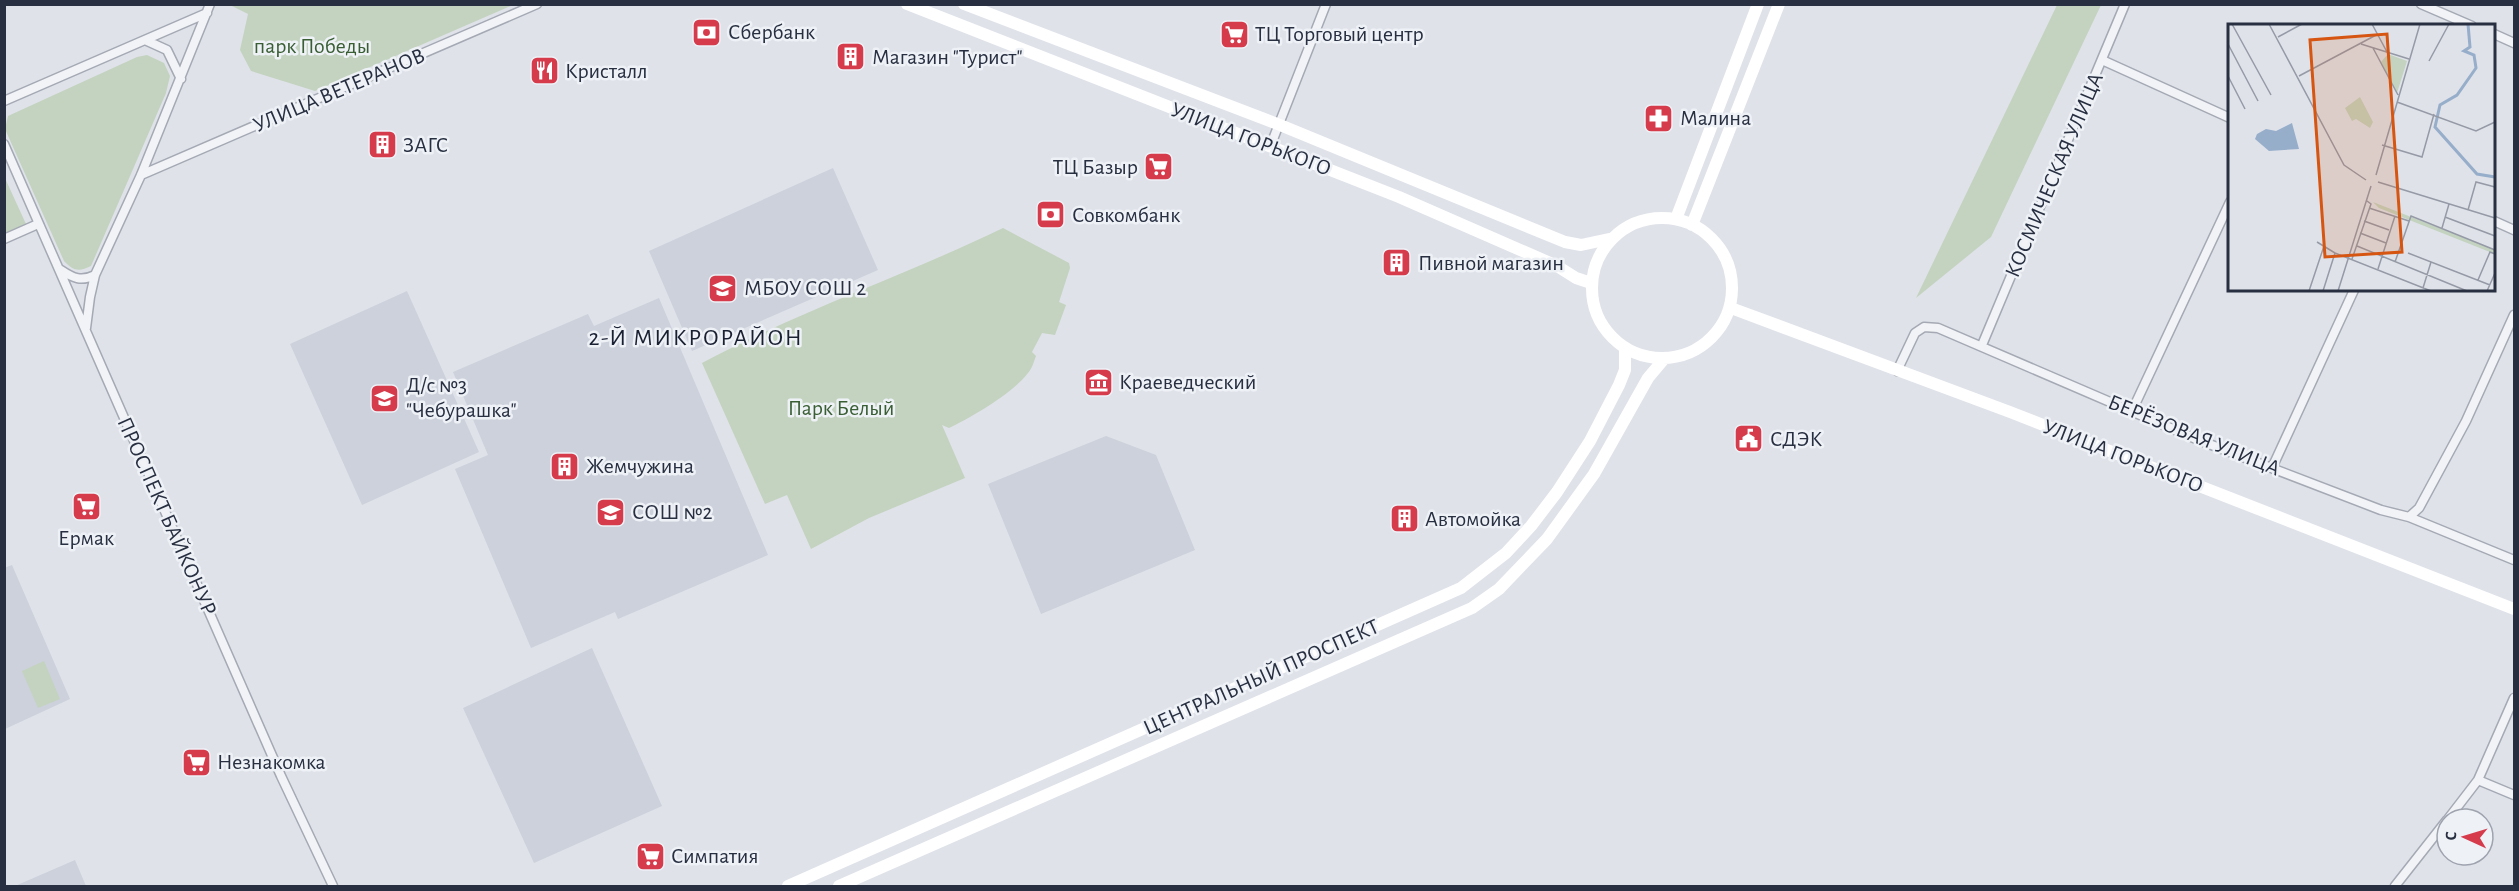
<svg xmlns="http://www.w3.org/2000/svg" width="2519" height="891" font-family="'Alegreya Sans',sans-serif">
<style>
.built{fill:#ccd1db}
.green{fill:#c3d3bf}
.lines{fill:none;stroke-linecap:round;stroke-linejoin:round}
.street-casing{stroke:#a4a9b3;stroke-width:11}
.street{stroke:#f2f3f7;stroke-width:8}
.secondary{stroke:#fff;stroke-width:12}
.labels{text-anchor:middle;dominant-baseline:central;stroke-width:5;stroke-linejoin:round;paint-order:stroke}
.poi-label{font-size:22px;fill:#272f41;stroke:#eef1f6;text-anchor:start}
.park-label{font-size:22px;fill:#395e33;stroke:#eef1f6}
.street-label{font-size:22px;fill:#272f41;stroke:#eef1f6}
.neighbourhood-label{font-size:24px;letter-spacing:1.5px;fill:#192032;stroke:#eef1f6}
.inset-river{fill:none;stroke:#97aecb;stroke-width:3}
.inset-road{fill:none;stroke:#959aa6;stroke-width:1.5}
.view{fill:#d55511;fill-opacity:0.15;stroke:#d55511;stroke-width:3}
.inset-edge{fill:none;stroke:#272f41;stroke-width:3}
</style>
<rect width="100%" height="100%" fill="#dfe2e9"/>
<!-- built -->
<path class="built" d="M 833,168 L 878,270 L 692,351 L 649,251 Z
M 407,291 L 479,452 L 362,505 L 290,344 Z
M 659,298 L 768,555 L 618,619 L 615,612 L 531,648 L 455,469 L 488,455 L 453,372 L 588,314 L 594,326 Z
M 1106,436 L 1156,455 L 1195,550 L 1041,614 L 988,484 Z
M 12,565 L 70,699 L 5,729 L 4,568 Z
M 592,648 L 662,806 L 534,863 L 463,708 Z
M 75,860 L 86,886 L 15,886 Z"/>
<!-- green -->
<path class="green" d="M 230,5 L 513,5 L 315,91 L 251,71 L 240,50 L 248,14 Z
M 2057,5 L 2101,5 L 1991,237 L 1916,298 Z
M 147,55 L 164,63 L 170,76 L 166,93 L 91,266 C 79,272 73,271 64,261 L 5,129 L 8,116 L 137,57 Z
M 4,176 L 26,224 L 5,233 L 4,233 Z
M 1003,228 L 1069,263 L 1070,268 L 1059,302 L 1066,305 L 1055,335 L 1042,333 L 1032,352 L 1036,356 C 1034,361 1032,369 1028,373 C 1013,393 972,417 949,428 L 942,425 L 965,478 L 869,518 L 811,549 L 787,495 L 765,504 L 702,363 C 799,311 904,276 1003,228 Z
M 44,661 L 60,699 L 38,708 L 22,671 Z"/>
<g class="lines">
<defs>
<path id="street" d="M 2421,4 L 2472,26
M 2494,34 L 2514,43
M 145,40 L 167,50 L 181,79
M 2102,60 L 2230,118
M 4,101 L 207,13
M 4,144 L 281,776 L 333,886
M 1270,147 L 1326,4
M 141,175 L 537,4
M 2494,221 L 2514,230
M 4,239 L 38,224
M 61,270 C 73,278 81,282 95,275
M 86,328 L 90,297 L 95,275 L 141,175 L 210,4
M 1982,345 L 2125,4
M 1897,371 L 1915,333 L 1924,327 L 1938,328 L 2196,439 L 2381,510 L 2409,517 L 2514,560
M 2132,411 L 2230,202
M 2272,468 L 2354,290
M 2409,517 L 2419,508 L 2466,421 L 2514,315
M 2478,780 L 2514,795
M 2448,819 L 2478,780 L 2514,698
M 2395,886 L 2447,820"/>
</defs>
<!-- street casing -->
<use href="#street" class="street-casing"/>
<!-- street -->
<use href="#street" class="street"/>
<!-- secondary -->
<path class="secondary" d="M 907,4 L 1399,197 L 1557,266 L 1576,278 L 1591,283
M 964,4 L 1280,125 L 1565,242 L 1581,245 L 1609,239
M1592 288a70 70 0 1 1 140 0a70 70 0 1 1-140 0Z
M 1676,219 L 1758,4
M 1692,225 L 1779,4
M 1731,308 L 2010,412 L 2514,609
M 788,886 L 1461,588 L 1506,553 L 1531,526 L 1557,492 L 1590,441 L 1619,385 L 1625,370 L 1625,348
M 839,886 L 1472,608 L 1499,589 L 1547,539 L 1594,474 L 1648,378 L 1664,359"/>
</g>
<!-- icons -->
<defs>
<symbol id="bank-square" viewBox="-11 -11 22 22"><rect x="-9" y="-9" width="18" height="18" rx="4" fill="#d63b4c" stroke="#eef1f6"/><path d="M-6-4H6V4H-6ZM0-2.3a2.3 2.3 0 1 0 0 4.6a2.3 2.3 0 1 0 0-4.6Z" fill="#fff"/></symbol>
<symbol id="supermarket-square" viewBox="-11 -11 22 22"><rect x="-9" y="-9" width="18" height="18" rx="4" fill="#d63b4c" stroke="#eef1f6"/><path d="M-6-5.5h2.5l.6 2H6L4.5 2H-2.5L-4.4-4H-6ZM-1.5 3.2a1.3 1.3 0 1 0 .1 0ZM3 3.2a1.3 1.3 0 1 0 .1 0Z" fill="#fff"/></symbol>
<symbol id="building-square" viewBox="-11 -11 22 22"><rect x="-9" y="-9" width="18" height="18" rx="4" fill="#d63b4c" stroke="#eef1f6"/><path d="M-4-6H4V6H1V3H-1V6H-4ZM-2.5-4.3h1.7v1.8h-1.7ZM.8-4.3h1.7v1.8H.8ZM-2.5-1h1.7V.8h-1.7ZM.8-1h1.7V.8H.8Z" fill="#fff"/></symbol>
<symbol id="restaurant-square" viewBox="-11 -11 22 22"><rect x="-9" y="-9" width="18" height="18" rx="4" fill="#d63b4c" stroke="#eef1f6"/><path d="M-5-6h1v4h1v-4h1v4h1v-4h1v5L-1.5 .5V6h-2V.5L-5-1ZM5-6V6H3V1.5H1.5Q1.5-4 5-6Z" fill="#fff"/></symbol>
<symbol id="pharmacy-square" viewBox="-11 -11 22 22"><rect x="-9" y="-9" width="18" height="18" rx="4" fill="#d63b4c" stroke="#eef1f6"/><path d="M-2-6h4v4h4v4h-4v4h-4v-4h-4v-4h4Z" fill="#fff"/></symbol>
<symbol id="school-square" viewBox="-11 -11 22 22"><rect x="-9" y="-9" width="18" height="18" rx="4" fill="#d63b4c" stroke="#eef1f6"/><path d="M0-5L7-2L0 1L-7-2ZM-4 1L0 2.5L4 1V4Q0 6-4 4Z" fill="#fff"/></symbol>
<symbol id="museum-square" viewBox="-11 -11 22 22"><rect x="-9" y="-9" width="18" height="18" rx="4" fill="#d63b4c" stroke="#eef1f6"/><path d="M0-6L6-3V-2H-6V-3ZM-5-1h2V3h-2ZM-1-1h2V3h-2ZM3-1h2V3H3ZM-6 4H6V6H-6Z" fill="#fff"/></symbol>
<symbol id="civic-square" viewBox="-11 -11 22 22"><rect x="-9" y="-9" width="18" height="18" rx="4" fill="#d63b4c" stroke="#eef1f6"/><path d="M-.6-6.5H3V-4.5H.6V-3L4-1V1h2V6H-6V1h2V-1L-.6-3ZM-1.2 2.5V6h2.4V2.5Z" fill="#fff"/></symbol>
</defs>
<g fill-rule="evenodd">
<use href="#bank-square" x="690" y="16" width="33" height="33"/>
<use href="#supermarket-square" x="1218" y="18" width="33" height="33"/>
<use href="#building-square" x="834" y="40" width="33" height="33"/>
<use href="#restaurant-square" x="528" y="54" width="33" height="33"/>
<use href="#pharmacy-square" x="1642" y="102" width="33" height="33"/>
<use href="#building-square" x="366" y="128" width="33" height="33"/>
<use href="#supermarket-square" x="1142" y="150" width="33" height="33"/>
<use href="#bank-square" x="1034" y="198" width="33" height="33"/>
<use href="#building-square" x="1380" y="246" width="33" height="33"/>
<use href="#school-square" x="706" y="272" width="33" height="33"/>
<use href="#museum-square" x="1082" y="366" width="33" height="33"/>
<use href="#school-square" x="368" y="382" width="33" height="33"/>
<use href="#civic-square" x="1732" y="422" width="33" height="33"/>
<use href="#building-square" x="548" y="450" width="33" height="33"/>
<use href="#supermarket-square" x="70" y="490" width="33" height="33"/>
<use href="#school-square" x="594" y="496" width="33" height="33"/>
<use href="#building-square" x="1388" y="502" width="33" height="33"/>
<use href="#supermarket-square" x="180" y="746" width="33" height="33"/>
<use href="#supermarket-square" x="634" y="840" width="33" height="33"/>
</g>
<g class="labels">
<!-- poi labels -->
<g class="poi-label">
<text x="728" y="32">Сбербанк</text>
<text x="1255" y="34">ТЦ Торговый центр</text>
<text x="872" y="57">Магазин "Турист"</text>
<text x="565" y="71">Кристалл</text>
<text x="1680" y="118">Малина</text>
<text x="403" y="145">ЗАГС</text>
<text x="1138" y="167" text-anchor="end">ТЦ Базыр</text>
<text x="1072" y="215">Совкомбанк</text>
<text x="1418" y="263">Пивной магазин</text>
<text x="744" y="288">МБОУ СОШ 2</text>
<text x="1119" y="382">Краеведческий</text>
<text x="406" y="385">Д/c №3<tspan x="406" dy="25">"Чебурашка"</tspan></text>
<text x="1770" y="439">СДЭК</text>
<text x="586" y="466">Жемчужина</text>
<text x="632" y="512">СОШ №2</text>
<text x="1425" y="519">Автомойка</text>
<text x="86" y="538" text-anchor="middle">Ермак</text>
<text x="217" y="762">Незнакомка</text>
<text x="671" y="856">Симпатия</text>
</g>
<!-- park labels -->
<g class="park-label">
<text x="312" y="46">парк Победы</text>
<text x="841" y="408">Парк Белый</text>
</g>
<!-- street labels -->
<g class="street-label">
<text transform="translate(339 90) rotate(-23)">УЛИЦА ВЕТЕРАНОВ</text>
<text transform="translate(1251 139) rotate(21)">УЛИЦА ГОРЬКОГО</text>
<text transform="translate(2054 175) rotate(-67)">КОСМИЧЕСКАЯ УЛИЦА</text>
<text transform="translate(2194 435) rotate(22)">БЕРЁЗОВАЯ УЛИЦА</text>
<text transform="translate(2123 456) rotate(21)">УЛИЦА ГОРЬКОГО</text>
<text transform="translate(167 516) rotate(66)">ПРОСПЕКТ БАЙКОНУР</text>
<text transform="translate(1261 677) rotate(-24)">ЦЕНТРАЛЬНЫЙ ПРОСПЕКТ</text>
</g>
<!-- neighbourhood labels -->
<g class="neighbourhood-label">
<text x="696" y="338">2-Й МИКРОРАЙОН</text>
</g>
</g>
<!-- overview -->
<g transform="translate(2228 24)">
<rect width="267" height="267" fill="#dfe2e9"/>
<path d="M 160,30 L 179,37 L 169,69 L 153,38 ZM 132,73 L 145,98 L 142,104 L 128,95 L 124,97 L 117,84 ZM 145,178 L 267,226 L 267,230 L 151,184 Z" fill="#c3d3bf"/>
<path d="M 64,99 L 71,125 L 41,127 L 27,115 L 29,110 L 38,105 L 48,107 Z" fill="#97aecb"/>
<path class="inset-river" d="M 240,0 L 242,23 L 236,27 L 246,31 L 248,44 L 229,71 L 212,81 L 207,103 L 249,150 L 267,153"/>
<path class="inset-road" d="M 4,0 L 43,71M 41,0 L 116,141 L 138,156M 144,0 L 159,28M 50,13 L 74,0M 0,20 L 30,77M 133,20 L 181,35M 145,24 L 170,71M 201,37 L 221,0M 0,52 L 17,85M 71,52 L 150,10M 169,78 L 248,107 L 267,98M 154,121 L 194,133 L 206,90M 148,151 L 192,0M 150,158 L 267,194M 141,184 L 181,197M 240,186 L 248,158 L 267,163M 217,193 L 267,212M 136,197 L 161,206M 214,204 L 221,180M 132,209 L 158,219M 89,218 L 107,229 L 203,267M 129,222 L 239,267M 180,229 L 262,261M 124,235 L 143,180 L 139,177M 167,238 L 183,192 L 267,226M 150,245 L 167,192M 250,256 L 262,228 L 267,230M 195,264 L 203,238M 81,267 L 96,222M 95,267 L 107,229M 110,267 L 143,162M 259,267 L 267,249"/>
<path class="view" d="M 159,10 L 174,228 L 97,233 L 82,16 Z"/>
<rect width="267" height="267" class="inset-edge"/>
</g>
<!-- border -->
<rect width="2519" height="891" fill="none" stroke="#272f41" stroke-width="12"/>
<!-- north arrow -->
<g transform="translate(2465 837) rotate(274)"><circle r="28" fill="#eef1f6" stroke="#9ea3ae" stroke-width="1.5"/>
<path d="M0-4.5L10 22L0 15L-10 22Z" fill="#d63b4c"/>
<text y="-9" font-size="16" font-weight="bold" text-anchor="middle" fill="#272f41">С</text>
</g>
</svg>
